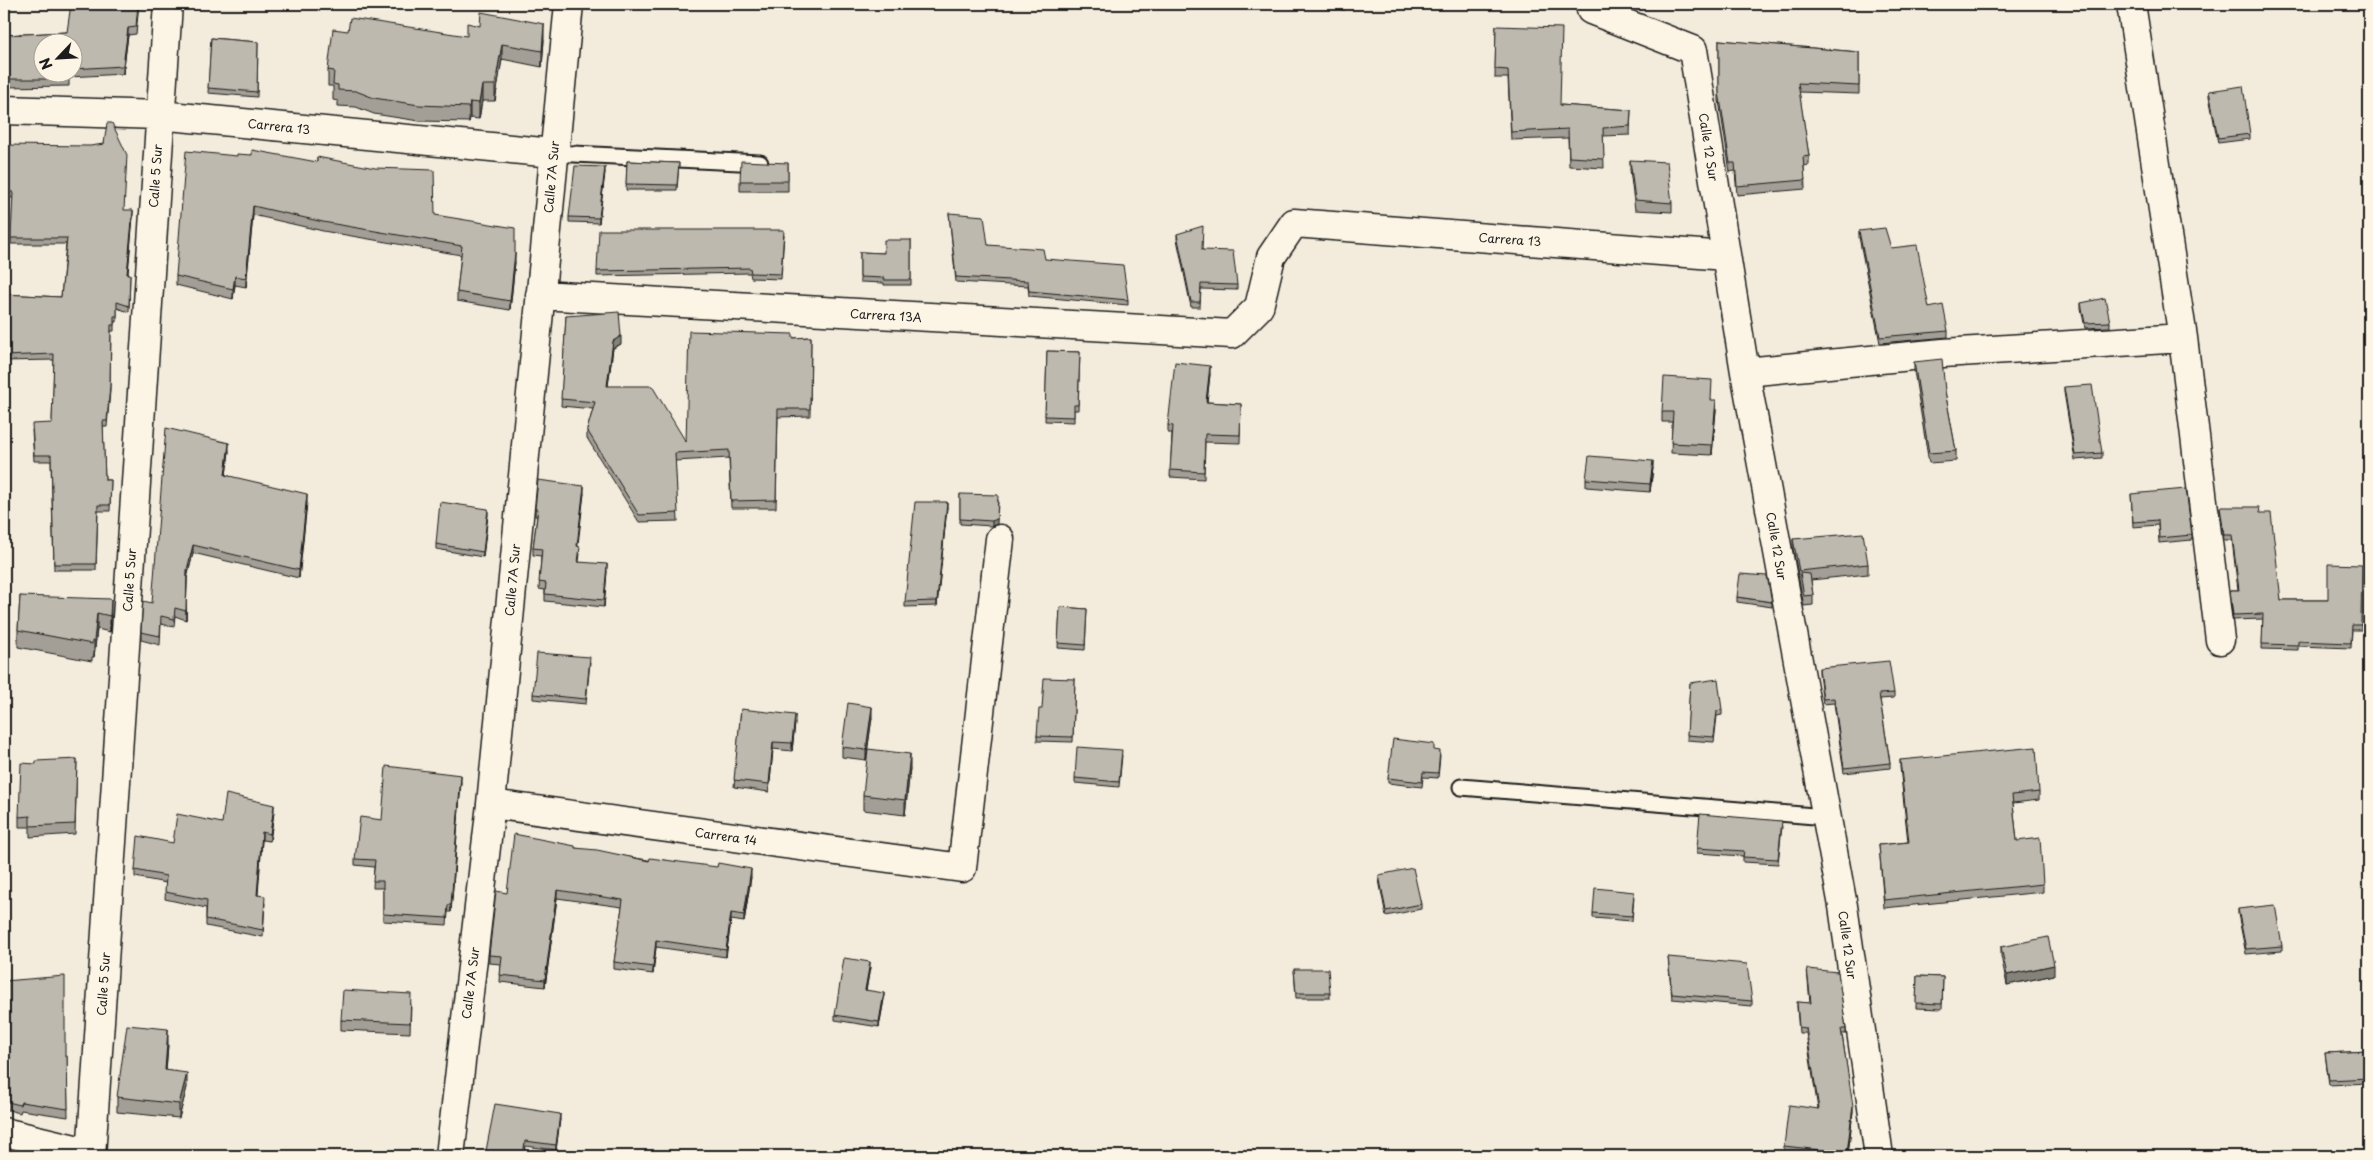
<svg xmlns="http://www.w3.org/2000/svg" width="2373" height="1160" font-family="'Playpen Sans',sans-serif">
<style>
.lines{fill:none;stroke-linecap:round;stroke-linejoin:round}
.service-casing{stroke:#1c1c1c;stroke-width:19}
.minor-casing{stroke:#1c1c1c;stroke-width:31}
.service{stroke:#fcf5e5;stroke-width:15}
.minor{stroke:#fcf5e5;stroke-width:28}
.wall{fill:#a39f96;stroke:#1c1c1c;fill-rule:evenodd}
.shaded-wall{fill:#85827a;stroke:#1c1c1c}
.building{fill:#beb9ae;stroke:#1c1c1c}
.labels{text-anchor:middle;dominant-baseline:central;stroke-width:5;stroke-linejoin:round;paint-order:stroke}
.street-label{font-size:12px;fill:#1c1c1c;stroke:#fcf5e5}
</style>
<rect width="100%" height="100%" fill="#f3ecdd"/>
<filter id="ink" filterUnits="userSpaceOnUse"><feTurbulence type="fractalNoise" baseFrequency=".02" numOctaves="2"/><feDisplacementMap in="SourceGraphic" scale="10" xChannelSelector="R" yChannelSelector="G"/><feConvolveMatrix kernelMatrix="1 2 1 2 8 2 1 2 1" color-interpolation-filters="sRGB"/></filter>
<g filter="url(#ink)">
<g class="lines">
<defs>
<path id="service" d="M 553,153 L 760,163
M 1461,787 L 1826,817"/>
<path id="minor" d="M 1590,4 L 1591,10 L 1693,50 L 1745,372 L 1843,906 L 1879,1156
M 2131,4 L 2183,338 L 2220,640
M 4,110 L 159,115 L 553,153
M 540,295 L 1232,334 L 1259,307 L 1271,257 L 1294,223 L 1726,256
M 1745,372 L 1943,353 L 2183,338
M 491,804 L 962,868 L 1000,539
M 4,1132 L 92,1153
M 91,1156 L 168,4
M 450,1156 L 491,804 L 569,4"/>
</defs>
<!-- service casing -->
<use href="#service" class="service-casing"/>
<!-- minor casing -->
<use href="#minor" class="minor-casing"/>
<!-- service -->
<use href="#service" class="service"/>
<!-- minor -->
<use href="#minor" class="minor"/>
</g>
<!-- wall -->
<path class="wall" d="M 139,4 L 136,34 L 128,35 L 123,74 L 69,77 L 69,86 L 4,87 L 4,35 L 67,32 ZM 72,42 L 72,72 L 42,72 Z
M 1288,4 L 1346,4 L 1345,10 L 1288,5 Z
M 1496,26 L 1560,105 L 1631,110 L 1630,135 L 1603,136 L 1604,168 L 1569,166 L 1568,138 L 1511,140 L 1508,78 L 1495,78 Z
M 348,31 L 544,40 L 542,67 L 502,59 L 495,101 L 482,101 L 479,119 L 470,118 L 469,122 L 419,121 L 374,114 L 356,107 L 338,106 L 338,101 L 333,100 L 333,86 L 328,86 L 328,70 Z
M 211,38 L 258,42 L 257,97 L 208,93 Z
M 1719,40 L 1859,52 L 1859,94 L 1799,92 L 1809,156 L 1809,165 L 1804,166 L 1805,189 L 1737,195 L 1735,171 L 1730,172 L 1719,101 Z
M 2209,91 L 2250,134 L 2250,139 L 2218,143 L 2209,96 Z
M 4,145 L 124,210 L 133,216 L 128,274 L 130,274 L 129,312 L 117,308 L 117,322 L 114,322 L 114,331 L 111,331 L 110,391 L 107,427 L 103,427 L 105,480 L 111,480 L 110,511 L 98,511 L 96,570 L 54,570 L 51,461 L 34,461 L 32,430 L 52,423 L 54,360 L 4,361 L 4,294 L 61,297 L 66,244 L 11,244 L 13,198 L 4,197 Z
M 237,156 L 317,162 L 317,157 L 435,215 L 515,262 L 510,310 L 457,301 L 457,292 L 461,255 L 323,231 L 253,215 L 246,287 L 235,285 L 233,299 L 176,285 L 176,276 Z
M 1630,160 L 1672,203 L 1672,212 L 1635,210 L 1630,170 Z
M 627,161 L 679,163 L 677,190 L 626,190 Z
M 788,163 L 788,191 L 740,191 L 740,181 Z
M 605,172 L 599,223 L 569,222 L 569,217 Z
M 949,213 L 988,245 L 1045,259 L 1128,300 L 1128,305 L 1029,296 L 1028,286 L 956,282 Z
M 1859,231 L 1891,248 L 1929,308 L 1948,331 L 1948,337 L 1880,343 L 1859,237 Z
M 1177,234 L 1203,250 L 1237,285 L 1237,290 L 1201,289 L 1200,307 L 1191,307 L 1177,239 Z
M 784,235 L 781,279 L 751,278 L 750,273 L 597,276 L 597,271 Z
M 911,240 L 911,285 L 884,285 L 884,283 L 860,282 L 860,252 L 884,253 Z
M 2081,303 L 2110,322 L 2110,327 L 2085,328 L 2081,308 Z
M 566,316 L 621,344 L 613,348 L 608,386 L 686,442 L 793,338 L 811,337 L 810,416 L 778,417 L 776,508 L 731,508 L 729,458 L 675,461 L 678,521 L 639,522 L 587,438 L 587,430 L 593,409 L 561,406 Z
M 1047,351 L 1080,352 L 1078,410 L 1074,410 L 1074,422 L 1045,421 Z
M 1914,362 L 1945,391 L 1956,451 L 1956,461 L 1929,463 L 1914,371 Z
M 1210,374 L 1207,402 L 1241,404 L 1240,443 L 1205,442 L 1204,479 L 1170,477 L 1172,433 L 1168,433 L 1168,425 Z
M 2064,387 L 2102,453 L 2102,458 L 2075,460 L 2064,392 Z
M 1711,400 L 1716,410 L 1712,455 L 1671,453 L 1672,422 L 1662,422 L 1662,412 Z
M 229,451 L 226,475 L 307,502 L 299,578 L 193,553 L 187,578 L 186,620 L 175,616 L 174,627 L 161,624 L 160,645 L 141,640 L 141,632 L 152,603 Z
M 1653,468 L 1650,492 L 1586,487 L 1586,479 Z
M 584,493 L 577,546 L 580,554 L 579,562 L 607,571 L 604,607 L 545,601 L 545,590 L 539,589 L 541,556 L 533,555 L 533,548 L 537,516 L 535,516 L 535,509 Z
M 960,494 L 997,524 L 992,526 L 960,524 Z
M 2131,494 L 2192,535 L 2192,540 L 2159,543 L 2158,525 L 2133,527 Z
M 947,507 L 937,606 L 905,607 L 905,602 Z
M 2220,507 L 2260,513 L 2281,600 L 2328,600 L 2362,565 L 2361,630 L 2352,630 L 2351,648 L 2298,646 L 2298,650 L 2262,649 L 2263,619 L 2233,620 L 2230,590 L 2238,590 L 2232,540 L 2224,540 Z
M 488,514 L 483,557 L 436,549 L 436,544 Z
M 1793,539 L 1868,564 L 1868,574 L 1811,580 L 1813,595 L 1813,605 L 1804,606 L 1793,549 Z
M 20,596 L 111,615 L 110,632 L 97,629 L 94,657 L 92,657 L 92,661 L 18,647 L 18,630 Z
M 1737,597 L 1772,602 L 1772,607 L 1737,602 Z
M 1060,607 L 1087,609 L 1085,650 L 1058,648 Z
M 590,662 L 586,704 L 533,699 L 533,694 Z
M 1819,668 L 1894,693 L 1894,698 L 1880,699 L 1890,763 L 1890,768 L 1844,773 L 1834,703 L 1823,704 L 1819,673 Z
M 1075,679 L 1073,742 L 1037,741 L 1037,736 L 1042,709 Z
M 1690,683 L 1722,710 L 1722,715 L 1717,716 L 1714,742 L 1687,740 Z
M 741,709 L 795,723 L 792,751 L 773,749 L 769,792 L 734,787 Z
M 872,717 L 866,760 L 842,757 L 842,747 Z
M 1434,751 L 1440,756 L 1438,778 L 1423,777 L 1422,787 L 1388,783 L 1388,778 Z
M 1122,755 L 1119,787 L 1075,783 L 1075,778 Z
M 77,759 L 75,834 L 30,837 L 30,827 L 19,827 L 19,817 L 36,764 Z
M 1900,760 L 2039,792 L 2039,800 L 2013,803 L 2017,841 L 2043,884 L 2043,892 L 1884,908 L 1879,845 L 1908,842 L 1900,767 Z
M 910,768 L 905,815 L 863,810 L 863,795 Z
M 461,782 L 451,912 L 448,912 L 447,925 L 383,921 L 383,888 L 373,888 L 374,867 L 355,865 L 355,859 L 382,820 Z
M 274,812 L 270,841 L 262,840 L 258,895 L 265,903 L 263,937 L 206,926 L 206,908 L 165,899 L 166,883 L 135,877 L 135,870 L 173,843 L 222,823 Z
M 1782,826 L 1778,864 L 1743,862 L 1743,856 L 1697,853 L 1697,848 Z
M 575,848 L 751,877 L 744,922 L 731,920 L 726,957 L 656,947 L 653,974 L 614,969 L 614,962 L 622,907 L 557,898 L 545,987 L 500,982 L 501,964 L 489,963 L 489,955 L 507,893 Z
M 1379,875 L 1421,904 L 1421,909 L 1386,916 L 1379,880 Z
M 1634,897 L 1632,921 L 1593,918 L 1593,913 Z
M 2238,909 L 2282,946 L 2282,951 L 2246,954 L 2238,914 Z
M 2001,947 L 2054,975 L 2007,985 L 2001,956 Z
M 1668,957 L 1752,1001 L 1752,1006 L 1672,999 Z
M 870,967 L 866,991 L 884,999 L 879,1027 L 835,1020 L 835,1015 Z
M 1294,969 L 1330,993 L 1330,998 L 1296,998 Z
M 1807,969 L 1846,1029 L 1846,1034 L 1842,1034 L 1853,1111 L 1848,1156 L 1828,1156 L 1784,1151 L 1784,1146 L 1818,1109 L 1806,1033 L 1799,1033 L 1797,1007 L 1797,1002 L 1810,1003 Z
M 1917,976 L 1943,977 L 1942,1009 L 1916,1008 Z
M 4,981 L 65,1056 L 67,1056 L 68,1117 L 21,1110 L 20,1113 L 4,1109 Z
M 411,1004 L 410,1033 L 341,1030 L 341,1020 Z
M 168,1044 L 166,1070 L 187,1087 L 179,1118 L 117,1112 L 117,1097 Z
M 2369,1051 L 2369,1083 L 2329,1085 L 2325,1053 Z
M 560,1119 L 556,1150 L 525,1146 L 524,1156 L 485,1156 Z"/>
<!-- shaded-wall -->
<path class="shaded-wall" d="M 544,24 L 544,40 L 542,67 L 542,51 Z
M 128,28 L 128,35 L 123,74 L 123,66 Z
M 502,44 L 502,59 L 495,101 L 495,85 Z
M 482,85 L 482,101 L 479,119 L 479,103 Z
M 470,102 L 470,118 L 469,122 L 469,107 Z
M 605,167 L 605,172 L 599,223 L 599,218 Z
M 253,206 L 253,215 L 246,287 L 246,278 Z
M 133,210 L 133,216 L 127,280 L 127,274 Z
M 515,253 L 515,262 L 510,310 L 510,301 Z
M 235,276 L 235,285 L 233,299 L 233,289 Z
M 621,336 L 621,344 L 613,348 L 607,393 L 607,386 L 613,341 Z
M 1210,366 L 1210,374 L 1206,410 L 1206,402 Z
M 1716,400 L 1716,410 L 1712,455 L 1712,445 Z
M 229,443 L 229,451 L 225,483 L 225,475 Z
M 1653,461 L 1653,468 L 1650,492 L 1650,484 Z
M 584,486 L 584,493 L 577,553 L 577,546 Z
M 307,494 L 307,502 L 299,578 L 299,570 Z
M 998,500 L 997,524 L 992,526 L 992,521 Z
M 947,502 L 947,507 L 937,606 L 937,601 Z
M 488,509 L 488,514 L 483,557 L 483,552 Z
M 193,545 L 193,553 L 187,578 L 186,620 L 187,570 Z
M 607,564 L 607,571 L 604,607 L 604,600 Z
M 111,599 L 111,615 L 110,632 L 110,616 Z
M 97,613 L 97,629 L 94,657 L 94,641 Z
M 872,707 L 872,717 L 866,760 L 866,750 Z
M 795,715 L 795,723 L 792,751 L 792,743 Z
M 773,742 L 773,749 L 769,792 L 769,784 Z
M 910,754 L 910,768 L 905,815 L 905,800 Z
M 461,775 L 461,782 L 451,912 L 451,905 Z
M 274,805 L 274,812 L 270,841 L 270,834 Z
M 262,832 L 262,840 L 257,902 L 257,895 Z
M 751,869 L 751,877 L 744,922 L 744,915 Z
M 557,890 L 557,898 L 545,987 L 545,980 Z
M 731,913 L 731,920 L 726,957 L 726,950 Z
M 656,940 L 656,947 L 653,974 L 653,967 Z
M 870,962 L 870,967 L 865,996 L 865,990 Z
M 2054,965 L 2054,975 L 2007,985 L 2007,975 Z
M 884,993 L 884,999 L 879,1027 L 879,1022 Z
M 168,1029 L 168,1044 L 165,1085 L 165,1070 Z
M 187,1073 L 187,1087 L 179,1118 L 179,1104 Z
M 1853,1106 L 1853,1111 L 1847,1156 L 1847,1153 Z
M 560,1114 L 560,1119 L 556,1150 L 556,1145 Z"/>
<!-- building -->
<path class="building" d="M 71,4 L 138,4 L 136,27 L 128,28 L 123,66 L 72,69 L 72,42 L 42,42 L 42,72 L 69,72 L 69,79 L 4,79 L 4,35 L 67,32 Z
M 1331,4 L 1346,4 L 1345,5 Z
M 481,12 L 544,24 L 542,51 L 502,44 L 495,85 L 482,85 L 479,103 L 470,102 L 469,107 L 419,105 L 374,98 L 356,91 L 338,90 L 338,85 L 333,84 L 334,71 L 328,70 L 333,29 L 348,31 L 350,18 L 467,36 L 467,23 L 480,26 Z
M 1496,26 L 1562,28 L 1560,105 L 1631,110 L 1630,126 L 1603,128 L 1604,159 L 1569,157 L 1568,129 L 1511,132 L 1508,70 L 1495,69 Z
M 211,38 L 258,42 L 257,92 L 208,88 Z
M 1719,40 L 1859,52 L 1859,86 L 1798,83 L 1809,156 L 1803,157 L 1805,180 L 1737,186 L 1735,163 L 1730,163 L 1719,92 Z
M 2243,86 L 2250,134 L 2218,138 L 2209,91 Z
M 107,123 L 112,123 L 127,155 L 124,210 L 133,210 L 127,274 L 130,274 L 129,306 L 117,302 L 117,316 L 114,316 L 114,325 L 111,325 L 110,385 L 107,421 L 103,421 L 105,480 L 111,480 L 110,505 L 98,505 L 96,564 L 54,564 L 51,455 L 34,455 L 32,424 L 52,423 L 54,354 L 4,356 L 4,294 L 61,297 L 67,238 L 11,238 L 13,192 L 4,192 L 4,145 L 90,146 L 104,144 Z
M 252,150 L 317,162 L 317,157 L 375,168 L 434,170 L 435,215 L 515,228 L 515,253 L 510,301 L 457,292 L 462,246 L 323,222 L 253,206 L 246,278 L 235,276 L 233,289 L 176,276 L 186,151 L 237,156 L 237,154 L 252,155 Z
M 1630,160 L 1667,162 L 1672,203 L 1635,200 Z
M 627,161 L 679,163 L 677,185 L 626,184 Z
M 741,161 L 788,163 L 788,181 L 740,181 Z
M 575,166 L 605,167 L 599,218 L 569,217 Z
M 949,213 L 984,216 L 988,245 L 1043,249 L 1045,259 L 1123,265 L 1128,300 L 1029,291 L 1028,281 L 956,277 Z
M 1203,226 L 1202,250 L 1233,251 L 1237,285 L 1201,284 L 1200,302 L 1191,302 L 1177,234 Z
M 1885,228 L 1891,248 L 1917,245 L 1929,308 L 1943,305 L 1948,331 L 1880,337 L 1859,231 Z
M 599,230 L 784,230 L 781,274 L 751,273 L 750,268 L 597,271 Z
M 884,240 L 911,240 L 911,280 L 884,280 L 884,278 L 860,277 L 860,252 L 884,253 Z
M 2105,298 L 2110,322 L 2085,323 L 2081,303 Z
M 619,312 L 621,336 L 613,341 L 607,386 L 652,386 L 686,442 L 689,331 L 793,334 L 793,338 L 811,337 L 810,409 L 778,409 L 776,500 L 731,501 L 729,450 L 675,453 L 678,513 L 639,515 L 587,430 L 595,402 L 561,399 L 566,316 Z
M 1047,351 L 1080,352 L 1078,405 L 1074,405 L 1074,417 L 1045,416 Z
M 1942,359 L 1945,391 L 1956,451 L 1929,453 L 1914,362 Z
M 1175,362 L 1210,366 L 1206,402 L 1241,404 L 1240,435 L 1205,434 L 1204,472 L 1170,470 L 1173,426 L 1168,425 Z
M 1664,377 L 1712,380 L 1711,400 L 1716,400 L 1712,445 L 1671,443 L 1673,412 L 1662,412 Z
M 2092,385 L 2102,453 L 2075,455 L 2064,387 Z
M 166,428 L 229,443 L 225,475 L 307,494 L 299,570 L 193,545 L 187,570 L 186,611 L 175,608 L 174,619 L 161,616 L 160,636 L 141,632 L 143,601 L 152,603 Z
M 1589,456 L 1653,461 L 1650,484 L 1586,479 Z
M 538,480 L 584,486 L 577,546 L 580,547 L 578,562 L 607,564 L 604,600 L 545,594 L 546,583 L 539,582 L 542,549 L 533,548 L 538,509 L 535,509 Z
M 2186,489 L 2192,535 L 2159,538 L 2158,520 L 2133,522 L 2131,494 Z
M 960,494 L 998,495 L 997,519 L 992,521 L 960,519 Z
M 440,502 L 488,509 L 483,552 L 436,544 Z
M 915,502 L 947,502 L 937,601 L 905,602 Z
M 2220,507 L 2259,507 L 2260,513 L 2271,513 L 2281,600 L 2328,600 L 2328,564 L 2362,565 L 2361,625 L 2352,625 L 2351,643 L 2298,641 L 2298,645 L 2262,644 L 2263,614 L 2233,615 L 2230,590 L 2239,590 L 2232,535 L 2224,535 Z
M 1863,533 L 1868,564 L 1799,571 L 1793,539 Z
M 1800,573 L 1810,574 L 1813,595 L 1804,596 Z
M 1740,574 L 1767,576 L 1772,602 L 1737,597 Z
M 20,596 L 111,599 L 110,616 L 97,613 L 94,641 L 92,641 L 92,644 L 18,630 Z
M 1060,607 L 1087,609 L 1085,645 L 1058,643 Z
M 537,653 L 590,657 L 586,699 L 533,694 Z
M 1889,661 L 1894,693 L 1879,694 L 1890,763 L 1844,768 L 1834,698 L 1823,699 L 1819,668 Z
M 1044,678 L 1075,679 L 1073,737 L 1037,736 L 1039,709 L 1042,709 Z
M 1718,679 L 1722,710 L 1717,711 L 1714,737 L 1687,735 L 1690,683 Z
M 848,703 L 872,707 L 866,750 L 842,747 Z
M 741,709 L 795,715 L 792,743 L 773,742 L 769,784 L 734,780 Z
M 1393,739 L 1434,744 L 1434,750 L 1440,751 L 1438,773 L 1423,772 L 1422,782 L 1388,778 Z
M 1077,747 L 1122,750 L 1119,782 L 1075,778 Z
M 2036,747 L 2039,792 L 2012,795 L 2017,841 L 2040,838 L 2043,884 L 1884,900 L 1879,845 L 1909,842 L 1900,760 Z
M 868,749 L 910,754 L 905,800 L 863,795 Z
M 77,759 L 75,824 L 30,826 L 30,816 L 19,817 L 21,763 L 36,764 L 36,761 Z
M 386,766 L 461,775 L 451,905 L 448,905 L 447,918 L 383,914 L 383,881 L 373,881 L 375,860 L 355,859 L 360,817 L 382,820 Z
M 226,794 L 274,805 L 270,834 L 262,832 L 257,895 L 265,896 L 263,930 L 206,919 L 207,900 L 165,892 L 166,876 L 135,870 L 138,836 L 173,843 L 177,814 L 222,823 Z
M 1700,814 L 1782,821 L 1778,859 L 1743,857 L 1744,851 L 1697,848 Z
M 514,834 L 575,846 L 575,848 L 597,850 L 649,861 L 650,858 L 717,867 L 718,863 L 751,869 L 744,915 L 731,913 L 726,950 L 656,940 L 653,967 L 614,962 L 623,900 L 557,890 L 545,980 L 500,975 L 502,956 L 489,955 L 496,891 L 507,893 Z
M 1413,868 L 1421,904 L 1386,911 L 1379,875 Z
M 1595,888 L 1634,892 L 1632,916 L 1593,913 Z
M 2275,905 L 2282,946 L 2246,949 L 2238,909 Z
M 2048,937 L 2054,965 L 2007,975 L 2001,947 Z
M 1668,957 L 1747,964 L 1752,1001 L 1672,994 Z
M 844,958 L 870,962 L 865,990 L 884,993 L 879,1022 L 835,1015 Z
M 1294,969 L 1328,969 L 1330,993 L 1296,993 Z
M 1807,969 L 1838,972 L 1846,1029 L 1841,1029 L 1853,1106 L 1847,1153 L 1784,1146 L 1789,1105 L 1819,1109 L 1806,1028 L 1799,1027 L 1797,1002 L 1811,1003 Z
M 65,976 L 65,1056 L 67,1056 L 68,1109 L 21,1102 L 20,1105 L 4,1101 L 4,981 Z
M 1917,976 L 1943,977 L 1942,1004 L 1916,1003 Z
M 343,990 L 411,994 L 410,1023 L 341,1020 Z
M 127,1025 L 168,1029 L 165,1070 L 187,1073 L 179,1104 L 117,1097 Z
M 2369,1051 L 2369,1078 L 2329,1080 L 2325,1053 Z
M 495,1104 L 560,1114 L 556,1145 L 525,1141 L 523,1156 L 485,1156 Z"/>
</g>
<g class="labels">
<!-- street labels -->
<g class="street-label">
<text transform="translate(279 126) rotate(6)">Carrera 13</text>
<text transform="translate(1709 147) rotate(81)">Calle 12 Sur</text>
<text transform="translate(155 176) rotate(-86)">Calle 5 Sur</text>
<text transform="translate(551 177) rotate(-85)">Calle 7A Sur</text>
<text transform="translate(1510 239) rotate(4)">Carrera 13</text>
<text transform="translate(886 315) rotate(3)">Carrera 13A</text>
<text transform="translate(1777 546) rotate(80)">Calle 12 Sur</text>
<text transform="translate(129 580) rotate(-86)">Calle 5 Sur</text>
<text transform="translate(512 580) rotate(-85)">Calle 7A Sur</text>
<text transform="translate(726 836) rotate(8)">Carrera 14</text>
<text transform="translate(1848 945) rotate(82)">Calle 12 Sur</text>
<text transform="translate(470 983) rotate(-83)">Calle 7A Sur</text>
<text transform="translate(103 984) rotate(-86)">Calle 5 Sur</text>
</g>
</g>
<!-- margin -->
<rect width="2373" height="1160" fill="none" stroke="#fcf5e5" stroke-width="20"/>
<rect x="10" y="10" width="2353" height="1140" fill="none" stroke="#1c1c1c" stroke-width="2" filter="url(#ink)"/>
<!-- north arrow -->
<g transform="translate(58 58) rotate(245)"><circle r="24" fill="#fcf5e5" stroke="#a29e95"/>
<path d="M0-4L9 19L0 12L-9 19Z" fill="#1c1c1c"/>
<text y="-8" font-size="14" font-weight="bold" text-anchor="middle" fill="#1c1c1c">N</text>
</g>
</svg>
